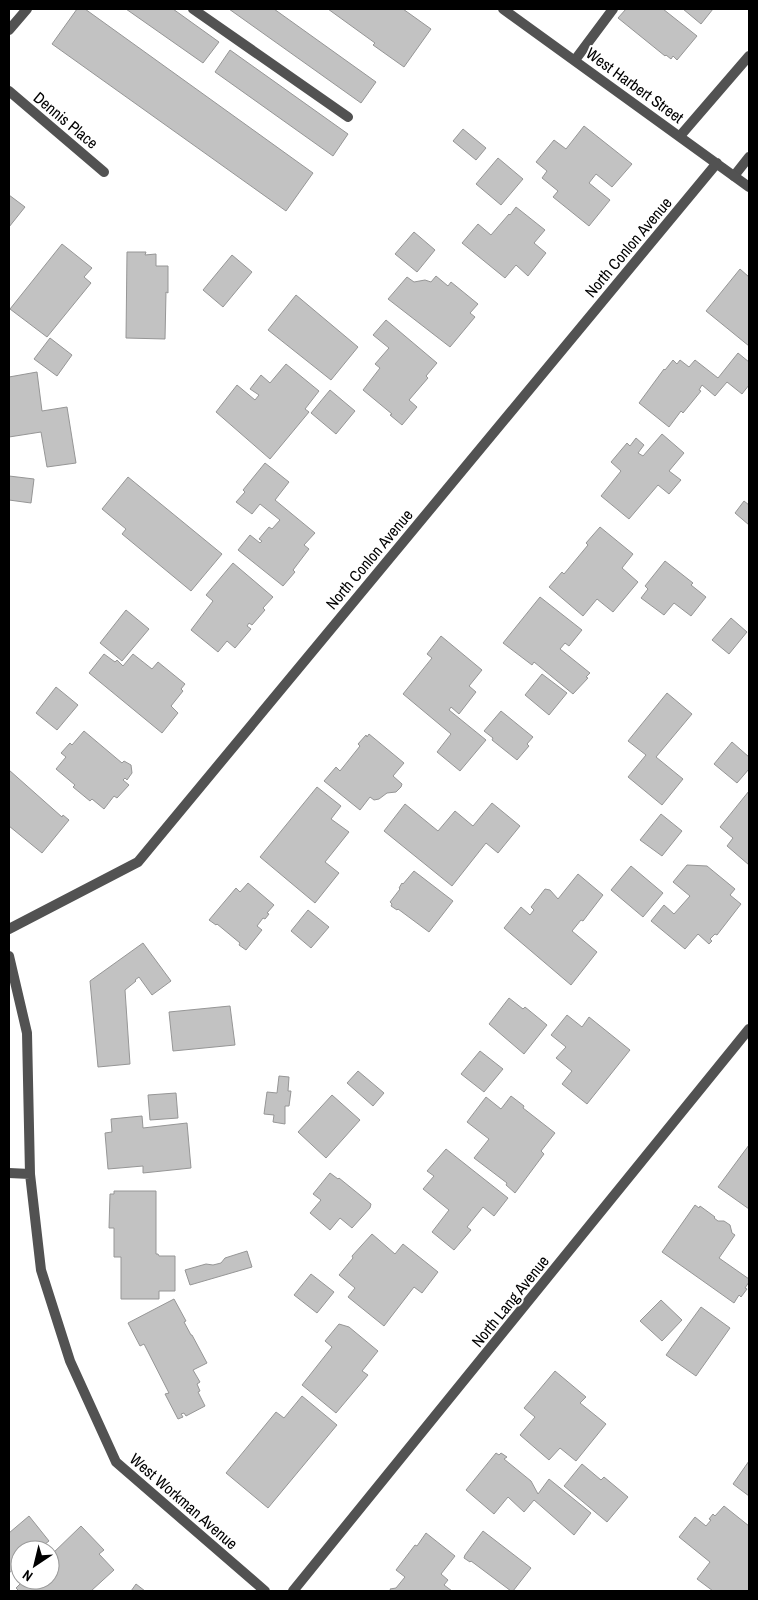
<svg xmlns="http://www.w3.org/2000/svg" width="758" height="1600" font-family="'Archivo Narrow',sans-serif">
<style>
.building{fill:#c2c2c2;stroke:#969696}
.lines{fill:none;stroke-linecap:round;stroke-linejoin:round}
.lane{stroke:#525252;stroke-width:10}
.street{stroke:#525252;stroke-width:10}
.labels{text-anchor:middle;dominant-baseline:central;stroke-width:4;stroke-linejoin:round;paint-order:stroke}
.street-label{font-size:16px;fill:#000;stroke:#fff}
</style>
<rect width="100%" height="100%" fill="#fff"/>
<!-- building -->
<path class="building" d="M 77,9 L 85,9 L 313,173 L 286,211 L 52,44 Z
M 126,9 L 173,9 L 219,42 L 203,63 Z
M 229,9 L 274,9 L 376,82 L 361,103 Z
M 328,9 L 403,9 L 431,29 L 404,67 L 373,45 L 375,43 Z
M 626,9 L 663,9 L 697,36 L 677,60 L 673,56 L 671,59 L 666,55 L 665,56 L 618,18 Z
M 683,9 L 713,9 L 701,24 Z
M 230,50 L 348,134 L 333,156 L 215,72 Z
M 584,126 L 632,164 L 612,187 L 596,174 L 589,183 L 610,200 L 589,226 L 553,197 L 558,191 L 542,178 L 547,171 L 536,162 L 554,140 L 566,149 Z
M 463,129 L 486,148 L 476,160 L 453,141 Z
M 498,158 L 523,179 L 501,205 L 476,184 Z
M 9,195 L 25,207 L 9,227 Z
M 516,207 L 545,230 L 534,243 L 546,253 L 528,276 L 516,265 L 505,278 L 462,243 L 478,224 L 491,235 L 509,214 L 510,215 Z
M 414,232 L 435,250 L 417,272 L 395,254 Z
M 62,244 L 92,268 L 84,277 L 91,283 L 47,337 L 10,309 Z
M 127,252 L 146,252 L 145,255 L 156,254 L 156,266 L 168,266 L 168,293 L 166,292 L 165,339 L 126,338 Z
M 232,255 L 252,272 L 223,307 L 203,290 Z
M 740,269 L 749,277 L 749,346 L 706,311 Z
M 436,276 L 448,286 L 451,282 L 478,304 L 470,313 L 475,317 L 450,347 L 388,299 L 407,277 L 414,282 L 425,280 L 431,282 Z
M 296,295 L 358,347 L 331,380 L 268,330 Z
M 386,320 L 437,363 L 426,376 L 428,378 L 409,400 L 417,407 L 402,425 L 390,415 L 392,414 L 363,390 L 380,368 L 375,364 L 389,348 L 373,335 Z
M 50,338 L 72,355 L 57,376 L 34,359 Z
M 738,353 L 749,362 L 749,385 L 742,394 L 727,382 L 715,396 L 702,385 L 699,390 L 701,391 L 683,413 L 681,411 L 669,427 L 639,403 L 664,369 L 665,370 L 673,360 L 677,364 L 680,360 L 689,367 L 695,360 L 718,378 Z
M 286,364 L 319,391 L 305,409 L 309,412 L 270,459 L 216,412 L 237,385 L 255,400 L 259,395 L 250,389 L 261,375 L 270,383 Z
M 37,372 L 42,411 L 67,407 L 76,463 L 47,467 L 41,432 L 9,437 L 9,377 Z
M 330,390 L 355,411 L 336,434 L 311,413 Z
M 662,434 L 684,453 L 669,471 L 681,480 L 669,494 L 658,485 L 629,519 L 601,496 L 621,471 L 611,462 L 627,443 L 630,446 L 636,438 L 644,445 L 638,453 L 643,456 Z
M 265,463 L 289,482 L 275,500 L 315,533 L 304,545 L 309,549 L 293,570 L 295,572 L 283,586 L 238,550 L 250,535 L 260,543 L 262,541 L 259,539 L 269,527 L 272,529 L 280,520 L 260,504 L 252,514 L 236,502 L 245,492 L 243,490 Z
M 9,476 L 34,479 L 31,503 L 9,500 Z
M 128,477 L 222,554 L 191,591 L 122,534 L 126,529 L 102,509 Z
M 744,501 L 749,505 L 749,525 L 735,513 Z
M 600,527 L 633,554 L 622,568 L 638,582 L 613,612 L 597,599 L 583,616 L 549,587 L 562,572 L 564,574 L 588,545 L 586,543 Z
M 665,561 L 693,583 L 691,585 L 706,597 L 691,616 L 674,603 L 664,615 L 641,598 L 648,589 L 645,586 Z
M 233,563 L 273,597 L 263,608 L 265,610 L 252,625 L 249,623 L 247,626 L 251,629 L 235,648 L 227,641 L 218,652 L 191,630 L 213,601 L 206,595 Z
M 540,597 L 582,630 L 569,646 L 565,643 L 560,649 L 590,673 L 586,677 L 588,678 L 573,694 L 534,662 L 532,665 L 503,643 Z
M 126,610 L 149,629 L 122,661 L 100,643 Z
M 731,618 L 747,632 L 729,654 L 712,640 Z
M 441,636 L 482,670 L 469,686 L 476,692 L 459,714 L 451,707 L 449,710 L 486,740 L 460,771 L 437,752 L 451,734 L 403,694 L 432,658 L 427,654 Z
M 104,654 L 115,662 L 117,660 L 123,666 L 133,654 L 152,669 L 158,662 L 185,684 L 181,689 L 183,691 L 171,706 L 178,713 L 162,733 L 89,673 Z
M 542,674 L 567,693 L 549,715 L 525,695 Z
M 56,687 L 78,705 L 57,730 L 36,713 Z
M 667,693 L 692,714 L 656,757 L 683,779 L 662,805 L 628,777 L 646,755 L 628,741 Z
M 501,711 L 533,737 L 527,744 L 529,746 L 517,760 L 492,740 L 493,738 L 484,731 Z
M 84,731 L 122,763 L 124,761 L 131,765 L 132,773 L 127,780 L 125,778 L 123,780 L 129,785 L 117,798 L 114,796 L 104,809 L 92,799 L 90,801 L 73,787 L 75,785 L 56,769 L 66,757 L 61,753 L 70,743 L 72,745 Z
M 369,734 L 404,763 L 393,776 L 402,784 L 401,787 L 396,792 L 387,793 L 379,799 L 374,800 L 370,797 L 360,810 L 324,781 L 336,767 L 340,771 L 360,746 L 358,744 L 366,735 L 367,737 Z
M 732,742 L 749,757 L 749,769 L 737,783 L 714,764 Z
M 9,770 L 62,817 L 63,815 L 69,820 L 42,853 L 9,826 Z
M 317,787 L 341,806 L 331,819 L 349,832 L 325,862 L 339,873 L 315,903 L 260,857 Z
M 749,791 L 749,865 L 727,846 L 733,838 L 720,827 Z
M 492,803 L 520,826 L 498,853 L 486,843 L 452,886 L 384,831 L 405,804 L 438,831 L 455,811 L 473,826 Z
M 661,814 L 682,831 L 662,856 L 640,840 Z
M 687,865 L 707,866 L 735,889 L 730,895 L 741,904 L 717,935 L 715,934 L 710,939 L 712,941 L 709,944 L 698,934 L 685,949 L 651,921 L 664,905 L 674,914 L 690,896 L 673,882 Z
M 631,866 L 663,893 L 643,917 L 611,890 Z
M 414,871 L 453,901 L 429,932 L 398,909 L 397,910 L 391,906 L 392,904 L 390,902 L 400,889 L 399,888 L 402,883 L 403,884 Z
M 578,874 L 603,895 L 583,921 L 581,920 L 572,931 L 597,952 L 571,985 L 504,928 L 521,907 L 530,915 L 534,910 L 531,907 L 545,889 L 550,890 L 558,899 Z
M 248,883 L 274,905 L 267,913 L 269,914 L 265,919 L 263,918 L 257,926 L 262,930 L 246,950 L 239,945 L 240,943 L 217,924 L 216,925 L 209,920 L 236,888 L 240,892 Z
M 308,910 L 329,927 L 311,948 L 291,931 Z
M 143,943 L 171,981 L 152,995 L 139,977 L 135,980 L 136,981 L 125,990 L 130,1064 L 98,1067 L 90,981 Z
M 509,998 L 523,1009 L 525,1007 L 547,1025 L 524,1054 L 489,1024 Z
M 230,1006 L 235,1045 L 173,1051 L 169,1012 Z
M 567,1015 L 582,1027 L 589,1017 L 630,1050 L 587,1104 L 562,1084 L 572,1071 L 556,1058 L 566,1047 L 551,1035 Z
M 480,1051 L 503,1069 L 484,1092 L 461,1074 Z
M 358,1071 L 384,1093 L 373,1106 L 347,1083 Z
M 279,1076 L 289,1077 L 288,1091 L 291,1091 L 289,1106 L 285,1106 L 285,1124 L 273,1122 L 274,1115 L 264,1114 L 267,1092 L 277,1093 Z
M 176,1093 L 178,1118 L 150,1120 L 148,1095 Z
M 332,1095 L 360,1120 L 326,1158 L 298,1132 Z
M 511,1096 L 524,1106 L 523,1108 L 555,1133 L 541,1151 L 544,1154 L 515,1193 L 506,1185 L 507,1183 L 474,1158 L 489,1139 L 467,1122 L 486,1097 L 501,1109 Z
M 142,1116 L 143,1128 L 187,1123 L 191,1168 L 143,1173 L 143,1166 L 108,1169 L 105,1133 L 112,1132 L 111,1119 Z
M 749,1145 L 749,1209 L 718,1187 Z
M 446,1149 L 508,1198 L 494,1216 L 483,1207 L 467,1227 L 471,1230 L 454,1250 L 432,1232 L 449,1210 L 423,1189 L 434,1176 L 427,1171 Z
M 330,1173 L 338,1179 L 339,1178 L 371,1204 L 370,1208 L 352,1228 L 340,1218 L 330,1230 L 310,1213 L 321,1200 L 313,1194 Z
M 114,1191 L 156,1191 L 156,1254 L 158,1254 L 159,1256 L 175,1256 L 175,1291 L 159,1291 L 159,1299 L 121,1299 L 121,1257 L 114,1257 L 114,1228 L 109,1228 L 110,1194 L 114,1194 Z
M 695,1205 L 699,1208 L 700,1206 L 715,1217 L 714,1218 L 718,1221 L 724,1221 L 730,1225 L 732,1233 L 735,1235 L 719,1258 L 749,1279 L 749,1282 L 745,1288 L 747,1289 L 741,1297 L 739,1295 L 734,1303 L 662,1252 Z
M 372,1234 L 395,1254 L 403,1244 L 438,1272 L 422,1293 L 414,1287 L 384,1326 L 348,1297 L 355,1288 L 339,1275 L 353,1258 L 352,1256 Z
M 247,1251 L 252,1267 L 190,1285 L 185,1270 L 206,1264 L 213,1265 L 221,1263 L 225,1258 Z
M 311,1274 L 334,1292 L 317,1313 L 294,1295 Z
M 174,1299 L 186,1321 L 184,1322 L 191,1335 L 192,1335 L 207,1363 L 193,1370 L 200,1382 L 197,1384 L 200,1391 L 198,1392 L 205,1406 L 186,1416 L 184,1413 L 181,1414 L 183,1417 L 178,1419 L 165,1394 L 169,1393 L 144,1344 L 140,1346 L 128,1323 Z
M 661,1300 L 682,1320 L 662,1341 L 640,1321 Z
M 701,1307 L 730,1328 L 696,1376 L 666,1355 Z
M 339,1324 L 349,1327 L 378,1351 L 362,1371 L 368,1375 L 336,1413 L 302,1385 L 332,1347 L 325,1341 Z
M 555,1371 L 586,1397 L 580,1403 L 606,1424 L 576,1461 L 560,1448 L 549,1460 L 520,1435 L 535,1417 L 524,1408 Z
M 302,1396 L 337,1425 L 268,1508 L 226,1473 L 276,1412 L 284,1418 Z
M 496,1453 L 499,1455 L 501,1453 L 507,1457 L 504,1459 L 531,1481 L 538,1494 L 549,1479 L 591,1513 L 574,1535 L 534,1500 L 524,1512 L 508,1497 L 494,1514 L 466,1490 Z
M 749,1461 L 749,1496 L 733,1484 Z
M 582,1464 L 601,1480 L 604,1477 L 628,1497 L 607,1522 L 564,1486 Z
M 724,1506 L 749,1526 L 749,1591 L 713,1591 L 697,1579 L 710,1562 L 679,1537 L 695,1517 L 706,1526 L 711,1520 L 709,1519 L 713,1514 L 715,1516 Z
M 29,1516 L 49,1541 L 37,1550 L 20,1550 L 20,1564 L 9,1573 L 9,1533 Z
M 81,1526 L 104,1550 L 99,1554 L 114,1570 L 91,1591 L 19,1591 L 16,1588 L 24,1580 L 50,1580 L 50,1556 Z
M 483,1531 L 531,1568 L 513,1591 L 511,1591 L 471,1561 L 470,1562 L 464,1558 L 465,1555 Z
M 426,1533 L 455,1556 L 441,1574 L 448,1580 L 444,1585 L 452,1591 L 391,1591 L 390,1589 L 396,1588 L 405,1577 L 396,1570 L 415,1545 L 417,1546 Z
M 136,1584 L 145,1591 L 131,1591 Z"/>
<g class="lines">
<!-- lane -->
<path class="lane" d="M 193,9 L 348,117
M 575,60 L 613,9
M 680,136 L 749,56
M 734,176 L 749,157"/>
<!-- street -->
<path class="street" d="M 503,9 L 749,187
M 9,30 L 27,9
M 9,91 L 104,172
M 9,929 L 138,862 L 717,163
M 9,956 L 27,1033 L 30,1174 L 41,1270 L 70,1361 L 116,1462 L 265,1591
M 9,1173 L 30,1174
M 293,1591 L 749,1029"/>
</g>
<g class="labels">
<!-- street labels -->
<g class="street-label">
<text transform="translate(635 85) rotate(36)">West Harbert Street</text>
<text transform="translate(66 120) rotate(40)">Dennis Place</text>
<text transform="translate(628 247) rotate(-50)">North Conlon Avenue</text>
<text transform="translate(369 559) rotate(-50)">North Conlon Avenue</text>
<text transform="translate(510 1301) rotate(-51)">North Lang Avenue</text>
<text transform="translate(184 1501) rotate(41)">West Workman Avenue</text>
</g>
</g>
<!-- border -->
<rect width="758" height="1600" fill="none" stroke="#000000" stroke-width="20"/>
<!-- north arrow -->
<g transform="translate(35 1565) rotate(215)"><circle r="24" fill="#ffffff" stroke="#999999"/>
<path d="M0-4L9 19L0 12L-9 19Z" fill="#000000"/>
<text y="-8" font-size="14" font-weight="bold" text-anchor="middle" fill="#000000">N</text>
</g>
</svg>
